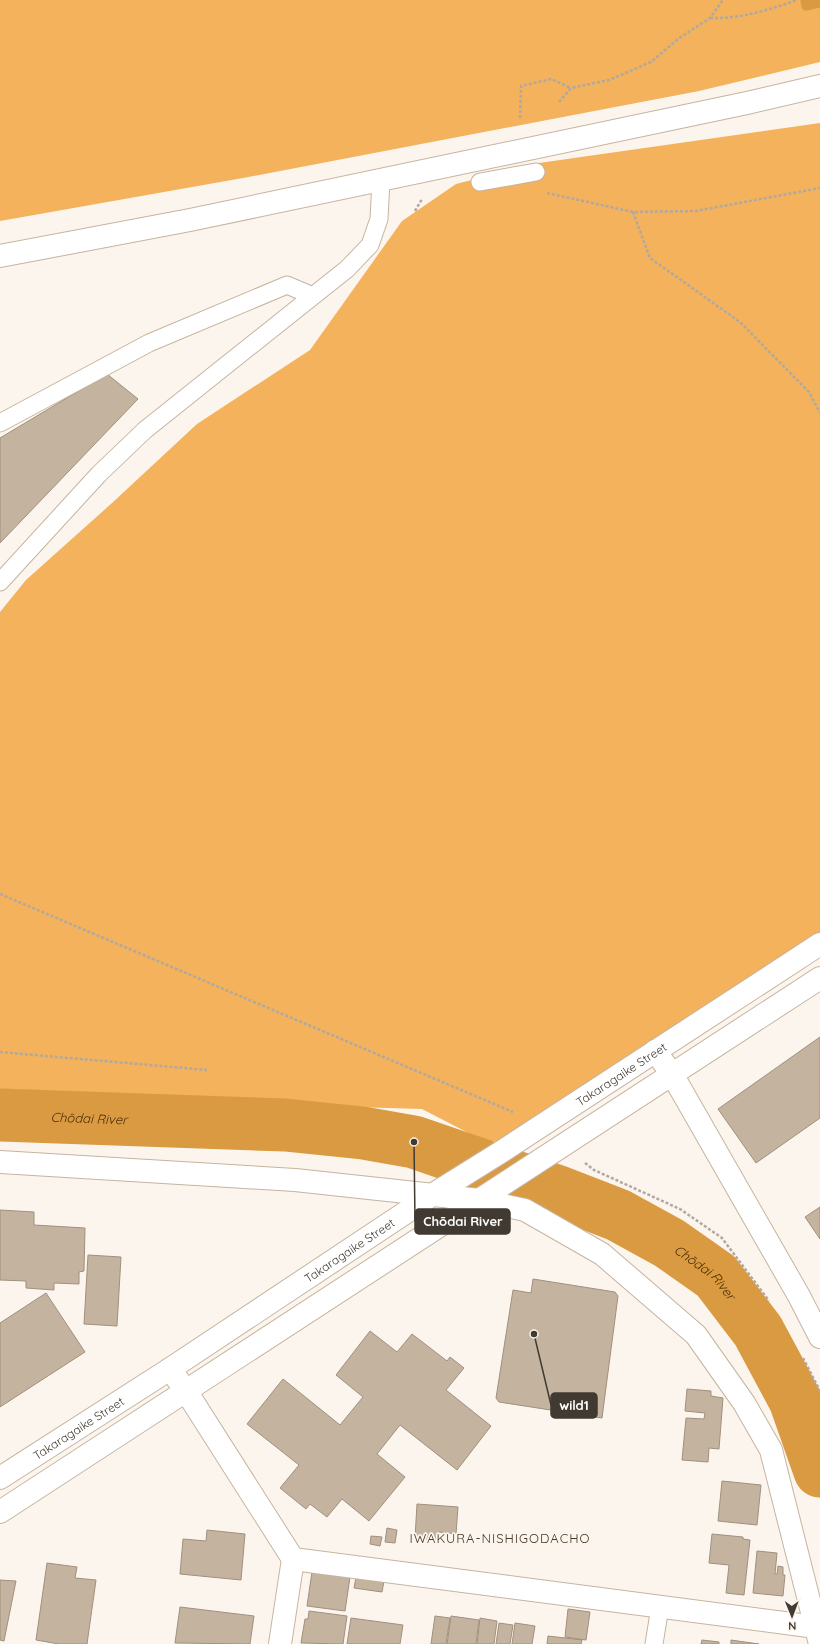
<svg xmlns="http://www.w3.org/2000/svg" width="820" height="1644" font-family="Quicksand,sans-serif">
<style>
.forest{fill:#f3b25b}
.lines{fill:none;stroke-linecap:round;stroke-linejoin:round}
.stream{stroke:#da9a41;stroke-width:9}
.river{stroke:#da9a41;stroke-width:53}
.building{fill:#c4b49f;stroke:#a0907d}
.lane-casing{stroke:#c5b4a0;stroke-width:19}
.street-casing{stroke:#c5b4a0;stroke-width:24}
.secondary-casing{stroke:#c5b4a0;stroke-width:24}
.path{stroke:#b0a9a1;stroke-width:2.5;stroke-dasharray:3 2;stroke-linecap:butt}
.lane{stroke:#fff;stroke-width:17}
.street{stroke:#fff;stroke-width:22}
.secondary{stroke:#fff;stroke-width:22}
.labels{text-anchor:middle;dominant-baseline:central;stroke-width:3.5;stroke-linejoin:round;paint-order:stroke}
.street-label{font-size:12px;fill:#413a32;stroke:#fcf5ed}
.water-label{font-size:13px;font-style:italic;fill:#482e07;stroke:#fcf5ed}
.neighbourhood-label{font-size:13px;letter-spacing:1px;fill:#473928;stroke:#fcf5ed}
.leader{fill:none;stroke:#413a32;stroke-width:1.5}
.callout-dot{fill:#413a32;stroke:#fcf5ed;stroke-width:1.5}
.callout{fill:#413a32;stroke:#413a32;stroke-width:1.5}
.callout-label{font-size:13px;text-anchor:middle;font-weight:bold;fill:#fff}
</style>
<rect width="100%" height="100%" fill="#fcf5ed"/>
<!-- forest -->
<path class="forest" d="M 0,0 L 820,0 L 820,62 L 699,91 L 243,178 L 0,221 Z
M 820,123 L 820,936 L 514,1143 L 482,1140 L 422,1109 L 319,1106 L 96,1104 L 0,1098 L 0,612 L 26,580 L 112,503 L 197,424 L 310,350 L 402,221 L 456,184 L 539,163 Z"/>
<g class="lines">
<!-- stream -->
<path class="stream" d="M 805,0 L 806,6 L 820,3"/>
<!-- river -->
<path class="river" id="s1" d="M 0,1115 L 285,1125 L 363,1133 L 414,1142 L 556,1191 L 618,1215 L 669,1243 L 716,1276 L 758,1331 L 795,1400 L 820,1471"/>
</g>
<!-- building -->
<path class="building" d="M 107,374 L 138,399 L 0,543 L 0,438 Z
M 820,1037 L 820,1118 L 756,1163 L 718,1109 Z
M 820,1207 L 820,1239 L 805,1217 Z
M 0,1210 L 34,1212 L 34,1225 L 85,1228 L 84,1271 L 79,1272 L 79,1284 L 54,1283 L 54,1290 L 26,1288 L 26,1281 L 0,1280 Z
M 88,1255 L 121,1257 L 117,1326 L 84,1324 Z
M 533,1279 L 615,1292 L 618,1296 L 602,1418 L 499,1402 L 496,1398 L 513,1290 L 531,1293 Z
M 46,1293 L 85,1352 L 0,1407 L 0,1323 Z
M 370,1331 L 397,1352 L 412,1334 L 447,1361 L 450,1357 L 464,1368 L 446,1390 L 491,1426 L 457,1470 L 400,1425 L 377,1454 L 405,1477 L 369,1521 L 342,1499 L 327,1517 L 310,1504 L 306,1509 L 280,1488 L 299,1465 L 247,1424 L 283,1379 L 340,1425 L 363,1397 L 336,1375 Z
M 687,1389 L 711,1391 L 711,1396 L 723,1398 L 719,1449 L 709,1448 L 708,1462 L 682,1460 L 686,1418 L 704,1419 L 705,1413 L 685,1411 Z
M 722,1481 L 761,1485 L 757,1525 L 718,1521 Z
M 417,1504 L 458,1507 L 456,1534 L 439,1532 L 438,1540 L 415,1538 Z
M 387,1528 L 397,1530 L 395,1543 L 385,1542 Z
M 207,1530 L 245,1534 L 241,1580 L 180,1574 L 183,1539 L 206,1541 Z
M 712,1534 L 743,1537 L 743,1539 L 750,1540 L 744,1595 L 726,1593 L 729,1565 L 709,1563 Z
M 371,1536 L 382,1537 L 380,1546 L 370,1544 Z
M 757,1551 L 777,1553 L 775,1574 L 777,1574 L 778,1566 L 783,1567 L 783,1575 L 785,1575 L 783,1596 L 753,1593 Z
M 47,1563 L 77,1567 L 75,1578 L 96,1580 L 87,1644 L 59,1644 L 36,1640 Z
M 312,1572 L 350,1577 L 345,1611 L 307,1606 Z
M 356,1577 L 384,1581 L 382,1592 L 354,1588 Z
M 0,1580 L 16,1581 L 4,1641 L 0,1640 Z
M 180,1607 L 254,1616 L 250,1644 L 175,1643 Z
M 568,1609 L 590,1612 L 586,1640 L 565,1637 Z
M 309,1611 L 347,1616 L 343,1644 L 301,1643 L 305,1619 L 308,1619 Z
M 435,1616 L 450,1618 L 446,1644 L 431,1644 Z
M 451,1616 L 479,1620 L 476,1644 L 447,1644 Z
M 351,1618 L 403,1625 L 400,1644 L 347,1644 Z
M 480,1618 L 497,1621 L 494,1644 L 477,1644 Z
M 499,1623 L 513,1625 L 510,1644 L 496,1644 Z
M 515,1623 L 535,1626 L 532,1644 L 512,1644 Z
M 548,1636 L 582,1640 L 581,1644 L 547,1644 Z
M 702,1640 L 719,1642 L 719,1644 L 701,1644 Z
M 731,1640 L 759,1644 L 731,1644 Z"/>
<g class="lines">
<defs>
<path id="lane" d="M 480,182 L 536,172
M 0,423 L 149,343 L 287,285 L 313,296 L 347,269 L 370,245 L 379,219 L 381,180
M 0,582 L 99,474 L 145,430 L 313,296
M 654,1644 L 660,1607"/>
<path id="street" d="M 655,1051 L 672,1074 L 799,1296 L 820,1337
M 0,1162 L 295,1180 L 480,1200 L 525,1210 L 602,1254 L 696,1335 L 744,1403 L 771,1450 L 820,1644
M 170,1369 L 186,1391 L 293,1559 L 280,1644
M 293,1559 L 816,1627"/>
<g id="secondary">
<path d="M 0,256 L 190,220 L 747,103 L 820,86"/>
<path id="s2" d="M 0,1478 L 170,1369 L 432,1195 L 501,1152 L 820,944"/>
<path d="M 0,1512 L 820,978"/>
</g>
</defs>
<!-- lane casing -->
<use href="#lane" class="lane-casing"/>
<!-- street casing -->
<use href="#street" class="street-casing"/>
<!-- secondary casing -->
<use href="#secondary" class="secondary-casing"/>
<!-- path -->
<path class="path" d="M 710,18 C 740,19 769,10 797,0
M 559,102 L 571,88 L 609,80 L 651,62 L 678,39 L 710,18 L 723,0
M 520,118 L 521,86 L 551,79 L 571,88
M 547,193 L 633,212 L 696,211 L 820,188
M 415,211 L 422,199
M 633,212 L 650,258 L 740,322 L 809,392 L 820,413
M 0,894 L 513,1112
M 0,1052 L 207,1070
M 585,1163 L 594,1170 L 680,1209 L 722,1238 L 769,1301
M 803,1358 L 820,1391"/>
<!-- lane -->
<use href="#lane" class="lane"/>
<!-- street -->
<use href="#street" class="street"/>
<!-- secondary -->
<use href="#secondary" class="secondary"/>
</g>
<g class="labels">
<!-- street labels -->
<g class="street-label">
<text stroke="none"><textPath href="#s2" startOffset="741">Takaragaike Street</textPath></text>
<text stroke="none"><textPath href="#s2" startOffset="417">Takaragaike Street</textPath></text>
<text stroke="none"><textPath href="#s2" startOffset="93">Takaragaike Street</textPath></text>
</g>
<!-- water labels -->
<g class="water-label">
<text stroke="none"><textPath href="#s1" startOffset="89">Chōdai River</textPath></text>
<text stroke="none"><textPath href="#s1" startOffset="737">Chōdai River</textPath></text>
</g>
<!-- neighbourhood labels -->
<g class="neighbourhood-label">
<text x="500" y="1538">IWAKURA-NISHIGODACHO</text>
</g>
</g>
<!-- callouts -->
<path class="leader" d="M414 1142L415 1221M534 1334L551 1405"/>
<g class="callout-dot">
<circle cx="414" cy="1142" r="4"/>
<circle cx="534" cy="1334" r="4"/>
</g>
<g class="callout">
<rect x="415" y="1209" width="95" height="25" rx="4"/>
<rect x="551" y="1393" width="46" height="25" rx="4"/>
</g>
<g class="callout-label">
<text x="463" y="1226">Chōdai River</text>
<text x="574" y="1410">wild1</text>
</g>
<!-- north arrow -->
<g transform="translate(792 1616) rotate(179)" stroke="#fcf5ed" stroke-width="3" paint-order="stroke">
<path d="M0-3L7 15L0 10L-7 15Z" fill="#413a32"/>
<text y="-6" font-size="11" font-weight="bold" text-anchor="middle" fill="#413a32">N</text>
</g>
</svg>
